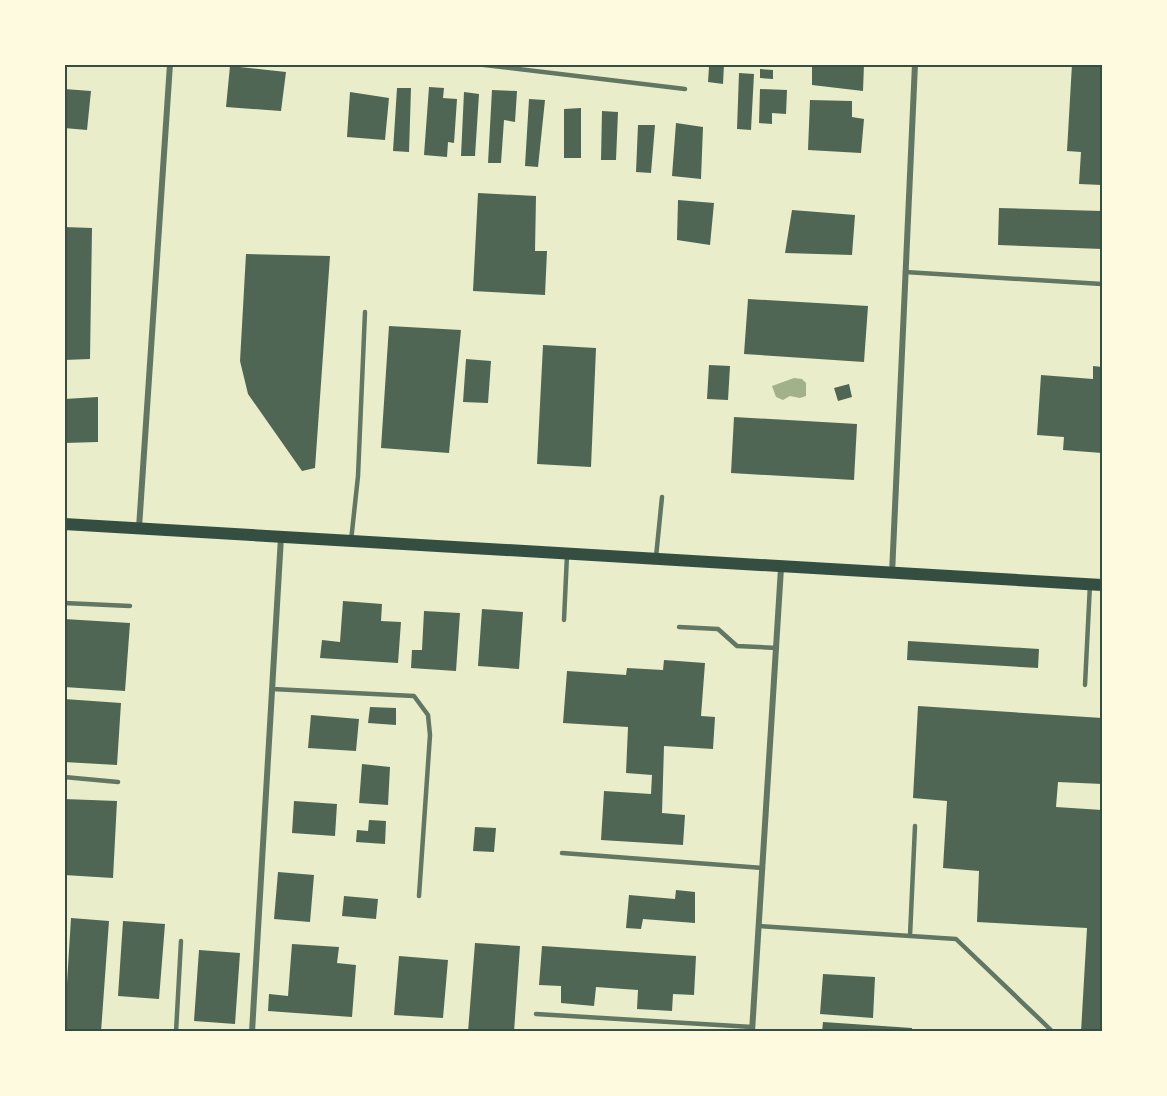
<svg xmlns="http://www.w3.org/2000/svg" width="1167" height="1096" font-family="'Fira Sans Condensed',sans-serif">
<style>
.water{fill:#a3b18a}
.building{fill:#4f6655}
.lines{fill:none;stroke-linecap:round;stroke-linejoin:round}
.service{stroke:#617663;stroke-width:4.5}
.minor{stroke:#617663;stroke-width:6}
.secondary{stroke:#344e41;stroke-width:12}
.neatline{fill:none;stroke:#344e41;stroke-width:2}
</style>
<rect width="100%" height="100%" fill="#e9edc9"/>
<!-- water -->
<path class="water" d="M 794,378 L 802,379 L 806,383 L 806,396 L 800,398 L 790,396 L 783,400 L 776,397 L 772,386 Z"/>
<!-- building -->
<path class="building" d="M 699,64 L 724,64 L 723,84 L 708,82 L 709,67 Z
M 812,64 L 864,64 L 863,91 L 812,85 Z
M 1072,64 L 1102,65 L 1102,185 L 1079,184 L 1081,152 L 1067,151 Z
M 230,66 L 286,72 L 281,111 L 226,107 Z
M 760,69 L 773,70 L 773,79 L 760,78 Z
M 739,73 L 754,74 L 751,130 L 737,129 Z
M 429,87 L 444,88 L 443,98 L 457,99 L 454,143 L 448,142 L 447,157 L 424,155 Z
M 397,88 L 411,88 L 409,152 L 393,151 Z
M 64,89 L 91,91 L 87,130 L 64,128 Z
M 760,89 L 787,90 L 786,114 L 772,113 L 772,124 L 759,123 Z
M 492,90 L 517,91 L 515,122 L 504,120 L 501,163 L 488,163 Z
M 350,92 L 389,98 L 385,140 L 347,137 Z
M 464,92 L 479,94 L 475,156 L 461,156 Z
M 529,99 L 545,100 L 538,167 L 525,166 Z
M 810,100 L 852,101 L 852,117 L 864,119 L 861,153 L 808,150 Z
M 581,108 L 581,158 L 564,158 L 564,109 Z
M 602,111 L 618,112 L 616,160 L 601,160 Z
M 676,123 L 703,127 L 701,179 L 672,176 Z
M 638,125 L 655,125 L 651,173 L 636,172 Z
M 478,193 L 536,196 L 535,251 L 547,251 L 545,295 L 473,291 Z
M 678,200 L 714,203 L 710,245 L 677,240 Z
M 999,208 L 1102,211 L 1102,249 L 998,245 Z
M 792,210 L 855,215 L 852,255 L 785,253 Z
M 64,227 L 92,228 L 90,359 L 64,360 Z
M 246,254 L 330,256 L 315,468 L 302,471 L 248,394 L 240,361 Z
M 748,299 L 868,306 L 864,362 L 744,354 Z
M 389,326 L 461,330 L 449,453 L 381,448 Z
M 543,345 L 596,348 L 591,467 L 537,464 Z
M 466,359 L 491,361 L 488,403 L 463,402 Z
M 709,365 L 730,366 L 728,400 L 707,399 Z
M 1093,366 L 1102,367 L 1102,453 L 1063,450 L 1064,437 L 1037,435 L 1041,375 L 1093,379 Z
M 849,384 L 852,397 L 838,401 L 834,388 Z
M 98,397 L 98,442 L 64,443 L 64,399 Z
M 734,417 L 857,424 L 854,480 L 731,473 Z
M 343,601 L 382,604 L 381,621 L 401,622 L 398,663 L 320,658 L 322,640 L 340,642 Z
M 482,609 L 523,612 L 519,669 L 478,666 Z
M 424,611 L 460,613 L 456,671 L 411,668 L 412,650 L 422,650 Z
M 64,619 L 130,623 L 125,691 L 64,687 Z
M 908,641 L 1039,649 L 1038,668 L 907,660 Z
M 664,660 L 705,663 L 701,716 L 715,717 L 713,749 L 664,746 L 662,813 L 685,815 L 683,845 L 601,840 L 604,791 L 651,794 L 652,775 L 626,773 L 628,727 L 563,723 L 567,671 L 626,675 L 627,668 L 663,670 Z
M 64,699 L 121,703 L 117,765 L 64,762 Z
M 918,706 L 1102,718 L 1102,784 L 1058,782 L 1056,807 L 1102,810 L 1102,1032 L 1081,1032 L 1087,928 L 977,922 L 979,871 L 943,868 L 947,801 L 913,798 Z
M 370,707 L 396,708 L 396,725 L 368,723 Z
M 311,715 L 359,719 L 356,751 L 308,748 Z
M 362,764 L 390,767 L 388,805 L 359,803 Z
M 64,799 L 117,801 L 113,878 L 64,875 Z
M 294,801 L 337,804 L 335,836 L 292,833 Z
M 369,820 L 386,821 L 385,844 L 356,842 L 357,830 L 368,831 Z
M 475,827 L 496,828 L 494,852 L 473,851 Z
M 278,872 L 314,875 L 310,922 L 274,919 Z
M 676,890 L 695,892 L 695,923 L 643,919 L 641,929 L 626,928 L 629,895 L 675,899 Z
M 344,896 L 378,899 L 376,919 L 342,916 Z
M 71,918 L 109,921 L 101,1032 L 64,1032 Z
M 123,921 L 165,924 L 159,999 L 118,996 Z
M 475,943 L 520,946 L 514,1032 L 468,1032 Z
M 292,944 L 339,947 L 337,963 L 356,965 L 352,1017 L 268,1011 L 269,994 L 288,996 Z
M 542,946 L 696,956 L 694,995 L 673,994 L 672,1011 L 637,1009 L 638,990 L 596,987 L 594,1006 L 561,1003 L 561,986 L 539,985 Z
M 199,950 L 240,953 L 235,1024 L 194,1021 Z
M 399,956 L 448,960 L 443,1018 L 394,1015 Z
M 823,974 L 875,977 L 873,1018 L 820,1014 Z
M 823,1022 L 912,1028 L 912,1032 L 822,1032 Z"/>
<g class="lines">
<!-- service -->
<path class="service" d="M 476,64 L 685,89
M 905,272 L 1102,284
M 351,541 L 358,476 L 365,312
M 656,557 L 662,497
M 64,603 L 130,606
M 564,620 L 567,555
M 679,627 L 718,629 L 737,646 L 777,648
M 1085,685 L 1090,584
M 272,689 L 414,696 L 428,715 L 430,735 L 419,896
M 64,777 L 118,782
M 562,853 L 763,868
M 759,926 L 956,939 L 1053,1032
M 910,936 L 915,826
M 536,1014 L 752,1027
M 176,1032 L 181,941"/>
<!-- minor -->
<path class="minor" d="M 139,528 L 170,64
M 892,574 L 915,64
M 252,1032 L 281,537
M 752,1032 L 781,568"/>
<!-- secondary -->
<path class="secondary" d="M 64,524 L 1102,585"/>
</g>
<!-- border -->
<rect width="1167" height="1096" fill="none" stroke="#fefae0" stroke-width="132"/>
<rect x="66" y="66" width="1035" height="964" class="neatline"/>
</svg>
